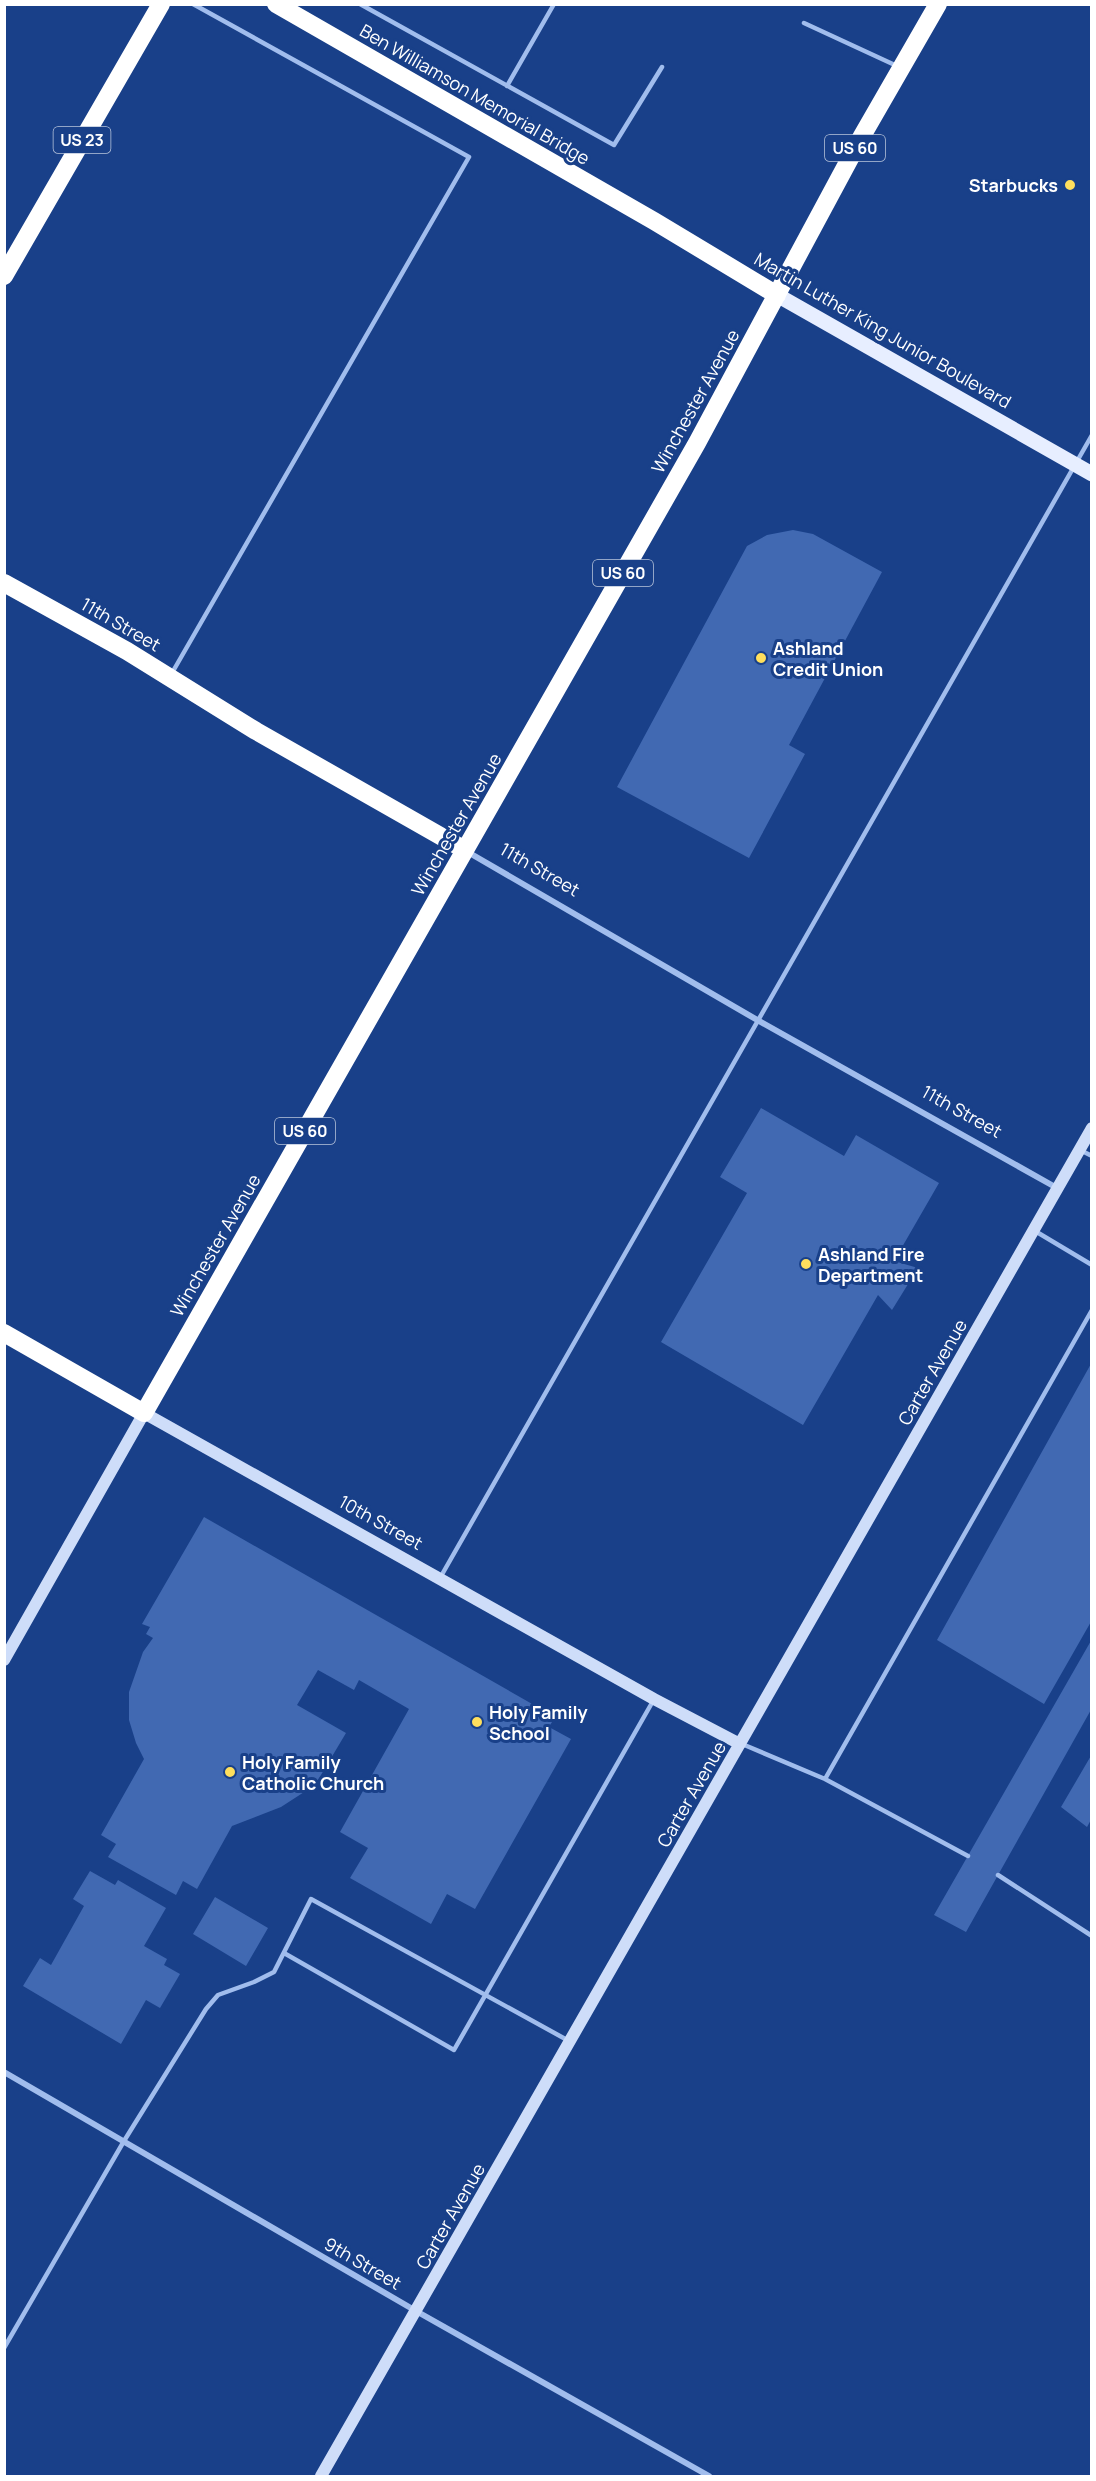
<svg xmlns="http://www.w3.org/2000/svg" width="1096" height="2481" font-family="Manrope,sans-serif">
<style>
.building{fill:#4169b2}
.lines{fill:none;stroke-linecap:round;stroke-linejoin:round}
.lane{stroke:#a1bded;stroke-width:4.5}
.street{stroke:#a1bded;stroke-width:6}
.secondary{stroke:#ceddf9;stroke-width:12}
.primary{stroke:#e7eeff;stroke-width:15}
.highway{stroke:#fff;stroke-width:18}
.poi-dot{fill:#ffdf5d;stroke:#194089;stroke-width:2}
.labels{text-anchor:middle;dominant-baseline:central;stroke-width:6;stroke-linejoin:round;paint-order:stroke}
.shield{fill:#194089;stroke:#bac6dc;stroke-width:1.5}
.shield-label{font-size:16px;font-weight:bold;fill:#fff}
.street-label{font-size:18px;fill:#fff;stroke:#194089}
.poi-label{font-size:18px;font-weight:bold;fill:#fff;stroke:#194089;text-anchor:start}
</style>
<rect width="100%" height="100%" fill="#194089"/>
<!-- building -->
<path class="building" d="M 793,530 L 813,534 L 882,572 L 789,745 L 805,754 L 749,858 L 617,787 L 747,546 L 767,535 Z
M 761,1108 L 844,1156 L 856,1135 L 939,1183 L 894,1261 L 918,1268 L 892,1310 L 878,1295 L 803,1425 L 661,1342 L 747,1193 L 720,1177 Z
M 1092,1362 L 1092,1620 L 1044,1704 L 937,1640 Z
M 204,1517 L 555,1717 L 549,1727 L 571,1739 L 475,1909 L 447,1894 L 431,1924 L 350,1878 L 368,1848 L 340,1832 L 409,1709 L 359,1680 L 354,1690 L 318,1670 L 297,1705 L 346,1733 L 315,1785 L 281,1807 L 232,1826 L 197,1889 L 183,1881 L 176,1895 L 108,1857 L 116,1844 L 101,1835 L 144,1759 L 136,1743 L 129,1720 L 129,1692 L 143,1652 L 153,1638 L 146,1634 L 150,1627 L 142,1624 Z
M 1092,1639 L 1092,1708 L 966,1932 L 934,1915 Z
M 1092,1754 L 1092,1818 L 1087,1827 L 1061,1807 Z
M 90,1871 L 115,1885 L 118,1880 L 166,1908 L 144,1946 L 167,1959 L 164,1965 L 180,1974 L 160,2008 L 146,2000 L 121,2044 L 23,1986 L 40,1958 L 51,1965 L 84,1906 L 73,1899 Z
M 215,1897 L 268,1928 L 246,1966 L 193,1934 Z"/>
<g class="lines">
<!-- lane -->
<path class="lane" d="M 360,4 L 614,145 L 662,67
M 804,23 L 897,66
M 507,86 L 554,4
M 172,673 L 469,157 L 193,4
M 1082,1151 L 1092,1156
M 1035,1231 L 1092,1265
M 440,1578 L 1092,435
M 742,1744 L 825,1779 L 968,1856
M 825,1779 L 1092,1310
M 998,1875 L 1092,1936
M 284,1953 L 454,2050 L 653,1701
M 4,2348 L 124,2141 L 206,2009 L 218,1995 L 254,1982 L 274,1972 L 311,1899 L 569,2041"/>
<!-- street -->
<path class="street" d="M 466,851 L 759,1021 L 1057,1188
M 4,2072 L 416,2311 L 709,2476"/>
<!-- secondary -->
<path class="secondary" d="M 4,1660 L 144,1413 L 654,1699 L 740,1744
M 321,2476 L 1092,1128"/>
<!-- primary -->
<path class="primary" d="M 777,295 L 1092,474"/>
<!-- highway -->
<path class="highway" d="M 276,4 L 654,221 L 777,295
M 4,276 L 161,4
M 4,583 L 127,651 L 256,731 L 465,850
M 4,1333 L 144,1413 L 697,443 L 862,136 L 938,4"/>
</g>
<!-- markers -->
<g class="poi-dot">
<circle cx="1070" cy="185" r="6"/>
<circle cx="761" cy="658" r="6"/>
<circle cx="806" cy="1264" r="6"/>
<circle cx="477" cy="1722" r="6"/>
<circle cx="230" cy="1772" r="6"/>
</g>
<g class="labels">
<!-- shield labels -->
<g class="shield">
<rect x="53.5" y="127" width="57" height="26" rx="4.5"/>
<rect x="825" y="135" width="60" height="26" rx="4.5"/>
<rect x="593" y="560" width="60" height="26" rx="4.5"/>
<rect x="275" y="1118" width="60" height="26" rx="4.5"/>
</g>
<g class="shield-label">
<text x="82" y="140">US 23</text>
<text x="855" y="148">US 60</text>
<text x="623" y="573">US 60</text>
<text x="305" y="1131">US 60</text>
</g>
<!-- street labels -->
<g class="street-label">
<text transform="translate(475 94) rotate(30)">Ben Williamson Memorial Bridge</text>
<text transform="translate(883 330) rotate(30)">Martin Luther King Junior Boulevard</text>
<text transform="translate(695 401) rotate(-61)">Winchester Avenue</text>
<text transform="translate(121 624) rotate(30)">11th Street</text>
<text transform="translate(456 824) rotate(-60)">Winchester Avenue</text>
<text transform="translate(540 869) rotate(30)">11th Street</text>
<text transform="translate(962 1111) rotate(29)">11th Street</text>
<text transform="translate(215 1245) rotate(-60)">Winchester Avenue</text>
<text transform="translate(932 1372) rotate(-60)">Carter Avenue</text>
<text transform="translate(381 1522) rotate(29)">10th Street</text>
<text transform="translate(691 1794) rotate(-60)">Carter Avenue</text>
<text transform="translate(450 2216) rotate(-60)">Carter Avenue</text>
<text transform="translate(363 2263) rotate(30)">9th Street</text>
</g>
<!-- poi labels -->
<g class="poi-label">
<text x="1058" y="185" text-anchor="end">Starbucks</text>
<text x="773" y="648">Ashland<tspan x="773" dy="21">Credit Union</tspan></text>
<text x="818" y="1254">Ashland Fire<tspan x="818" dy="21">Department</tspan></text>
<text x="489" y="1712">Holy Family<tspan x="489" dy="21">School</tspan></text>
<text x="242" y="1762">Holy Family<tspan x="242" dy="21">Catholic Church</tspan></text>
</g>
</g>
<!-- border -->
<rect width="1096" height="2481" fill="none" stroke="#ffffff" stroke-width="12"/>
</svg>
